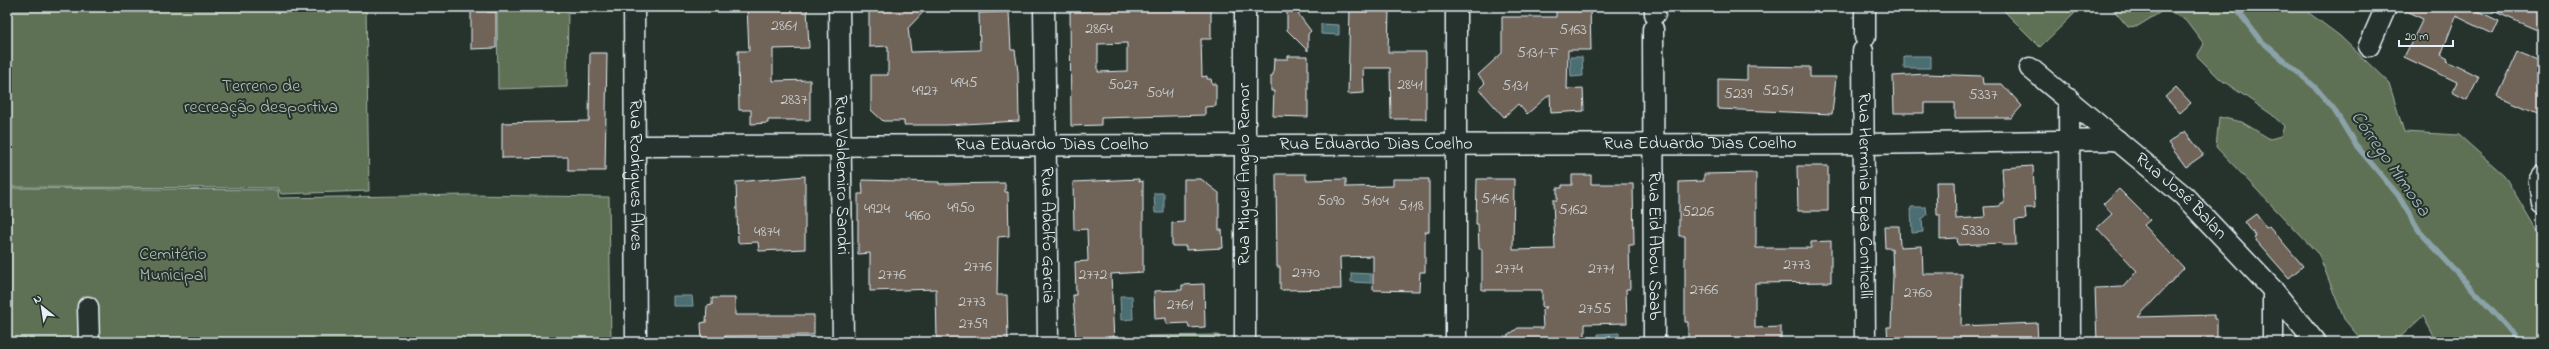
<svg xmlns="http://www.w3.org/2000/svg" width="2549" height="349" font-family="'Indie Flower',sans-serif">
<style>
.green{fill:#5f7154;stroke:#a4b1a6}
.water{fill:#4b6e72;stroke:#8aa2a8}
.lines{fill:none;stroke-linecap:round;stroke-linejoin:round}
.stream{stroke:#8aa2a8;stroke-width:5.5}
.building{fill:#6f6458;stroke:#e8f1f8;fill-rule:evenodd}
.street-casing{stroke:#e8f1f8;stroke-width:23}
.street{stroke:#26332d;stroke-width:20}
.labels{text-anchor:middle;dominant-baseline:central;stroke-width:4;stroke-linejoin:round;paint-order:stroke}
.number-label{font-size:16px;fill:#caced0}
.park-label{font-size:18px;fill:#b1beb6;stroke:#26332d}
.street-label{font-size:18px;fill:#e8f1f8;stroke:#26332d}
.water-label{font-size:19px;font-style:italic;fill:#a9bdc2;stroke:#26332d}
</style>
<rect width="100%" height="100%" fill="#26332d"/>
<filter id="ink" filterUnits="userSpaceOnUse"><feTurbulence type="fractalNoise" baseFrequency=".025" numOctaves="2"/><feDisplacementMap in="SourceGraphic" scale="8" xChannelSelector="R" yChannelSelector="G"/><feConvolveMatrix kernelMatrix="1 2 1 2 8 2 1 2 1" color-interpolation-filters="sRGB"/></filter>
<g filter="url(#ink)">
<!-- green -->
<path class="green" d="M 7,7 L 366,7 L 369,191 L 281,194 L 278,188 L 7,187 Z
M 497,7 L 568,7 L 567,87 L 498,89 Z
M 2000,7 L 2069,7 L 2075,13 L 2040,47 Z
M 2111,7 L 2301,7 L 2340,36 L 2389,83 L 2404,132 L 2459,135 L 2504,175 L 2542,239 L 2542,342 L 2437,342 L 2423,316 L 2395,342 L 2363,342 L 2344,319 L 2319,255 L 2216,147 L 2219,117 L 2242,122 L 2270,139 L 2281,136 L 2284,126 L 2271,114 L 2220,79 L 2197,56 L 2204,44 L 2185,19 L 2164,10 L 2138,26 L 2128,27 Z
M 7,188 L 278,190 L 279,198 L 466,195 L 609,197 L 611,342 L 7,342 Z
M 1219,335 L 1219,342 L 1148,342 L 1148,336 Z"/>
<!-- water -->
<path class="water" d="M 1321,24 L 1339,25 L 1339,35 L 1321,34 Z
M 1904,56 L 1931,56 L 1931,68 L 1904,68 Z
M 1570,57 L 1582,57 L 1583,76 L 1571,77 Z
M 1154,193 L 1164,193 L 1164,213 L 1155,213 Z
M 1911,207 L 1926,207 L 1927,215 L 1922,219 L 1923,232 L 1912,233 Z
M 1351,273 L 1371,274 L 1371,283 L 1351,282 Z
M 673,296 L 692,296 L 693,306 L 673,306 Z
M 1120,296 L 1132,296 L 1133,319 L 1121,320 Z
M 1619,333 L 1619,342 L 1598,342 L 1598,334 Z"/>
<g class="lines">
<!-- stream -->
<path class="stream" d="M 2235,7 L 2259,39 L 2315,87 L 2333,108 L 2355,144 L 2398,195 L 2420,232 L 2508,328 L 2517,342"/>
</g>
<!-- building -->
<path class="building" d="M 471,7 L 487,7 L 487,12 L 496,12 L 496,48 L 471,49 Z
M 747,7 L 807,7 L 809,48 L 773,49 L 773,81 L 810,80 L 810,120 L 768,120 L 768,123 L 751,124 L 751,110 L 739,110 L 738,51 L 749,51 Z
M 869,7 L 928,7 L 908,28 L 911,52 L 980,50 L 979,13 L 1009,12 L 1011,50 L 1015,50 L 1018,72 L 1019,121 L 945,125 L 904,125 L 904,121 L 883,121 L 871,110 L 871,75 L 888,75 L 888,46 L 869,47 Z
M 1092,7 L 1211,7 L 1211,39 L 1201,39 L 1202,77 L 1207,76 L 1207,79 L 1211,79 L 1212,84 L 1216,84 L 1216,106 L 1205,107 L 1205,115 L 1101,118 L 1101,125 L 1071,126 L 1070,11 L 1092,10 ZM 1127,43 L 1127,71 L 1098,72 L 1098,44 Z
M 1287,7 L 1293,7 L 1311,31 L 1308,34 L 1308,51 L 1287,30 Z
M 1350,7 L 1389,7 L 1388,52 L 1426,52 L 1426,119 L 1391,119 L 1390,68 L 1363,68 L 1364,93 L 1348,94 Z
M 1556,7 L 1590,7 L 1591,50 L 1568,50 L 1567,89 L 1583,88 L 1584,111 L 1551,113 L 1550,94 L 1527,114 L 1518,104 L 1504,117 L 1479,89 L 1485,83 L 1478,75 L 1502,53 L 1502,17 L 1556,17 Z
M 2397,7 L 2469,7 L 2499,21 L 2493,34 L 2456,16 L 2441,55 L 2448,59 L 2447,61 L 2479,77 L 2467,100 L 2452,92 L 2457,82 L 2404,57 L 2423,19 Z
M 2484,7 L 2529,7 L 2542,13 L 2542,20 L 2537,30 Z
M 2518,52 L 2542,62 L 2542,115 L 2498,96 Z
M 590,53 L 607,53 L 605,171 L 568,171 L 568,157 L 502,158 L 502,123 L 589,121 Z
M 1288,56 L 1308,56 L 1308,117 L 1273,116 L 1274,91 L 1271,91 L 1271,76 L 1273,75 L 1274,59 L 1288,59 Z
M 1747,66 L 1810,67 L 1810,77 L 1836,77 L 1832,114 L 1718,109 L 1718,79 L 1747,80 Z
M 1926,74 L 1982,76 L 1983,84 L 2002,84 L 2022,106 L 2011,118 L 1955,118 L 1955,103 L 1924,103 L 1924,113 L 1894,113 L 1893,76 Z
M 2176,87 L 2191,103 L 2180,113 L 2165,97 Z
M 2185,131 L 2203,155 L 2186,167 L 2168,143 Z
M 1797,166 L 1828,166 L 1828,211 L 1798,211 Z
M 2033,166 L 2035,208 L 2025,208 L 2026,219 L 2015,220 L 2016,245 L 2002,245 L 2001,243 L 1958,245 L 1957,238 L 1940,239 L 1940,215 L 1937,215 L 1936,182 L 1955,182 L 1956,219 L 1985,217 L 1984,207 L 2000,206 L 2000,203 L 2004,203 L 2002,168 Z
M 1756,173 L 1756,248 L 1811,248 L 1811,242 L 1831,241 L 1831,282 L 1755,283 L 1755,328 L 1781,327 L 1781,342 L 1688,342 L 1688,322 L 1685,322 L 1685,236 L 1679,236 L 1679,182 L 1704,181 L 1704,174 Z
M 1276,174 L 1306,174 L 1306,180 L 1346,179 L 1346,187 L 1393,186 L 1393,179 L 1429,179 L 1429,232 L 1425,232 L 1425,272 L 1420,272 L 1419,291 L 1373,290 L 1373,256 L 1340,257 L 1341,289 L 1280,290 L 1280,267 L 1277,267 Z
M 1572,175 L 1591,175 L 1591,184 L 1633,184 L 1634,245 L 1629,245 L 1630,289 L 1626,289 L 1627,323 L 1585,324 L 1585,342 L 1499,342 L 1518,328 L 1543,328 L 1542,310 L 1547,307 L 1542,307 L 1542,290 L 1482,290 L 1482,249 L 1479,249 L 1478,224 L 1476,224 L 1477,179 L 1514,179 L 1513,250 L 1555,249 L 1553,200 L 1557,200 L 1557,188 L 1562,188 L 1562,185 L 1572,185 Z
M 805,176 L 805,249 L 759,251 L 758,242 L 738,243 L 736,182 Z
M 1139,179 L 1139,182 L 1143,181 L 1143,272 L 1111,274 L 1114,342 L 1076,342 L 1073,295 L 1076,295 L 1075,262 L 1088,261 L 1087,229 L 1074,230 L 1073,182 Z
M 1184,179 L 1201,179 L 1219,193 L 1219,230 L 1222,230 L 1223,248 L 1186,250 L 1186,246 L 1172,246 L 1172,223 L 1184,222 Z
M 862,180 L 939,182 L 939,184 L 1005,183 L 1005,192 L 1008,192 L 1009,236 L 998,237 L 997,295 L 1007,295 L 1008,342 L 937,342 L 936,289 L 870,291 L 870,253 L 858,254 L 858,194 L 863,194 Z
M 2119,189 L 2150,220 L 2144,225 L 2184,268 L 2138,317 L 2214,315 L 2214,319 L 2217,319 L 2217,342 L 2097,342 L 2095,288 L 2123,287 L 2137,271 L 2097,228 L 2112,214 L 2103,204 Z
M 2256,214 L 2266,228 L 2269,226 L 2303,266 L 2289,278 L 2254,238 L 2256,237 L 2245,222 Z
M 1884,226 L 1899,226 L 1900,247 L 1922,246 L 1923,274 L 1962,274 L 1961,326 L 2037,323 L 2038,342 L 1888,342 L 1887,327 L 1891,327 L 1893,276 L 1892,248 L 1885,248 Z
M 1204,284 L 1205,327 L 1189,328 L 1188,323 L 1166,324 L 1166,318 L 1155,319 L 1154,291 L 1182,290 L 1182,285 Z
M 712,298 L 735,298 L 735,315 L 814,315 L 814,335 L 725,336 L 725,342 L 702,342 L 701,323 L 706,322 L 707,306 L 712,305 Z"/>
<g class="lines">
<defs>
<g id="street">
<path id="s1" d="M 634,7 L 636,342"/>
<path id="s2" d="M 839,7 L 843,342"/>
<path id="s3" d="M 1044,7 L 1048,342"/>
<path d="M 1655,7 L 1655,14"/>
<path d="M 1865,7 L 1865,37"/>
<path id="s4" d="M 1653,29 L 1654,342"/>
<path d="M 2369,46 L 2386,7"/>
<path id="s5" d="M 1863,51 L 1865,342"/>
<path id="s6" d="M 2030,68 L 2184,196 L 2273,290 L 2315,342"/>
<path d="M 2069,99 L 2070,342"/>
<path id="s7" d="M 635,146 L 1863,144 L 2117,140"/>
<path d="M 2542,176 L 2539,181 L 2542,204"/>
<path d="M 88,307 L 89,342"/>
<path d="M 1245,342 L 1245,7"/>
<path d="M 1456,342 L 1456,12"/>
<path d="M 2273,342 L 2273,290"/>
</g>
</defs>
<!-- street casing -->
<use href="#street" class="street-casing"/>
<!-- street -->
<use href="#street" class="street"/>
</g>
</g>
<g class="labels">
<!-- number labels -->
<g class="number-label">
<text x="784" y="26">2861</text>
<text x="1099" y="29">2864</text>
<text x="1573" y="30">5163</text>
<text x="1538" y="53">5131-F</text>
<text x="964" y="83">4945</text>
<text x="1123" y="85">5027</text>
<text x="1410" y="85">2841</text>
<text x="1515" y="86">5131</text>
<text x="925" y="91">4927</text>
<text x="1778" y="91">5251</text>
<text x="1160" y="93">5041</text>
<text x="1738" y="94">5239</text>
<text x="1983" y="95">5337</text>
<text x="794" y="100">2837</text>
<text x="1495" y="199">5146</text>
<text x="1331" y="201">5090</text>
<text x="1375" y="201">5104</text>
<text x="1411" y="206">5118</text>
<text x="961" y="208">4950</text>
<text x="877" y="209">4924</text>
<text x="1573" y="210">5162</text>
<text x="1698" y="212">5226</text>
<text x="918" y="216">4960</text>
<text x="1975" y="231">5330</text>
<text x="767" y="232">4874</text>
<text x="1797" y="265">2773</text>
<text x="978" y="267">2776</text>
<text x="1509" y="269">2774</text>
<text x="1601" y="269">2771</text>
<text x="1306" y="273">2770</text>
<text x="892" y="275">2776</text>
<text x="1093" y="275">2772</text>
<text x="1704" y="290">2766</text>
<text x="1918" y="293">2760</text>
<text x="972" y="302">2773</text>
<text x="1180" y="305">2761</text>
<text x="1595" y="309">2755</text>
<text x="973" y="324">2759</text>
</g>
<!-- park labels -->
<g class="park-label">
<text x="261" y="87">Terreno de<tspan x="261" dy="21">recreação desportiva</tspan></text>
<text x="173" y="255">Cemitério<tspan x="173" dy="21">Municipal</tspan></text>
</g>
<!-- street labels -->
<g class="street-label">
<text stroke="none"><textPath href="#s7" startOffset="1065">Rua Eduardo Dias Coelho</textPath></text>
<text stroke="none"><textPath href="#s7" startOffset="417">Rua Eduardo Dias Coelho</textPath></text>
<text stroke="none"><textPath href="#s7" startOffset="741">Rua Eduardo Dias Coelho</textPath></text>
<text stroke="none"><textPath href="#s2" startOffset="168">Rua Valdemiro Sandri</textPath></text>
<text transform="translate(1245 174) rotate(-90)">Rua Miguel Angelo Remor</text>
<text stroke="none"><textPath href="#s1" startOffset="168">Rua Rodrigues Alves</textPath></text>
<text stroke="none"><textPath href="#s5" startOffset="145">Rua Herminia Egea Conticelli</textPath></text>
<text stroke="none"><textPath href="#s6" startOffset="198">Rua José Balan</textPath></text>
<text stroke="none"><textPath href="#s3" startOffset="228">Rua Adolfo Garcia</textPath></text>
<text stroke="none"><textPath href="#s4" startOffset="217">Rua Eid Abou Saab</textPath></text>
</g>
<!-- water labels -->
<g class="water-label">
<text transform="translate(2390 164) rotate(55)">Córrego Mimosa</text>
</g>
</g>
<!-- margin -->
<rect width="2549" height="349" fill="none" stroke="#26332d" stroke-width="24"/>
<rect x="12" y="12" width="2525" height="325" fill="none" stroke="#e8f1f8" stroke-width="1.5" filter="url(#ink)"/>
<!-- north arrow -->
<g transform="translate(42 307) rotate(330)" stroke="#26332d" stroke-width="3" paint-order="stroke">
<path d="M0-3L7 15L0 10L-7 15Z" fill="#e8f1f8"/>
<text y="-6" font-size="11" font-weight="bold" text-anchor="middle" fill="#e8f1f8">N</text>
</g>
<!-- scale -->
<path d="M2399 40v6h54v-6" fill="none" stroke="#e8f1f8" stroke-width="2"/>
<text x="2405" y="40" font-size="12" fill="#e8f1f8" stroke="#26332d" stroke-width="3" paint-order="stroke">20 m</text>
</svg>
